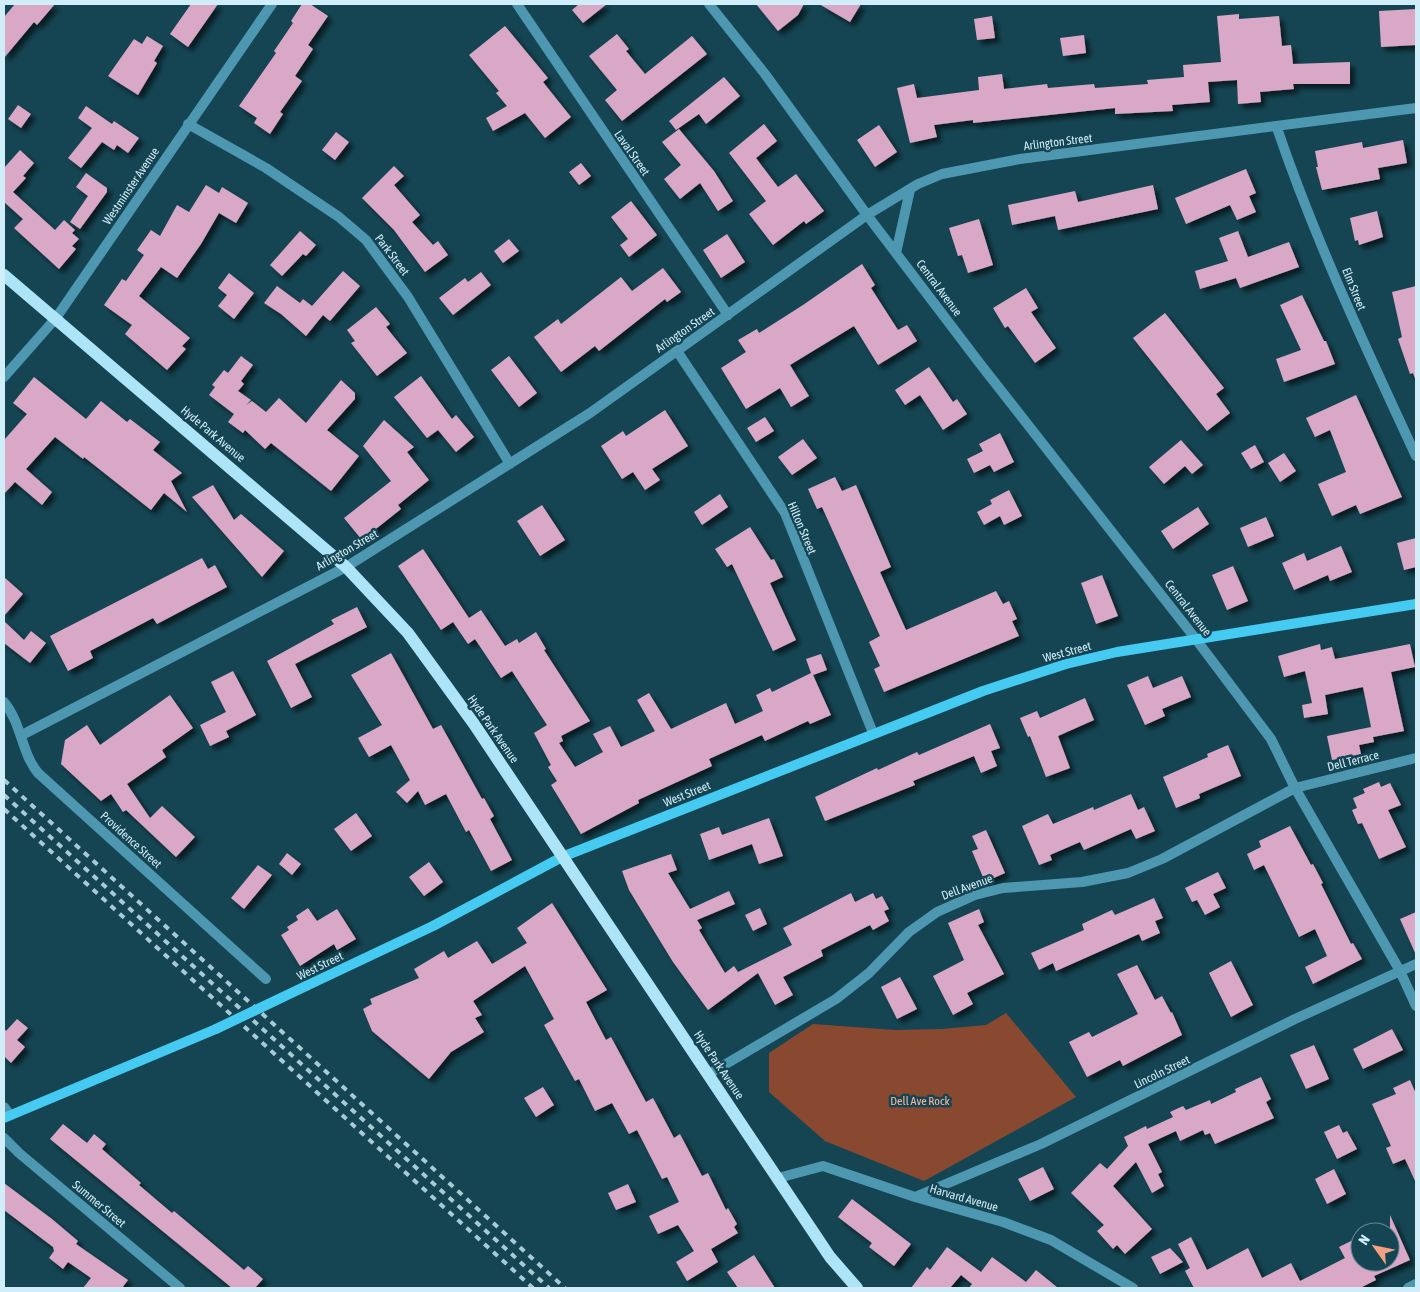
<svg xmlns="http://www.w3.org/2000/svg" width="1420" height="1292" font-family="'Asap Condensed',sans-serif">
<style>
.green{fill:#894930}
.building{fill:#d9a8c6;filter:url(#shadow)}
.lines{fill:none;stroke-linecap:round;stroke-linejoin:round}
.street{stroke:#4d98b0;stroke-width:10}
.secondary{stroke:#45caf1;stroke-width:10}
.primary{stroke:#ade4f7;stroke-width:12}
.rail{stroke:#a8cad6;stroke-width:4;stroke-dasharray:6 6;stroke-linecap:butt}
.secondary-bridge{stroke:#45caf1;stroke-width:10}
.labels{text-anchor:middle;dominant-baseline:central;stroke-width:5;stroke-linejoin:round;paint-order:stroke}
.street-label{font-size:12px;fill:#d0eef9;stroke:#154553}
.park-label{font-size:12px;fill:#ffb79c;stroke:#154553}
</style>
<defs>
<filter id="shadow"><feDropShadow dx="4.5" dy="4.5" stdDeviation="2.5" flood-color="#0009"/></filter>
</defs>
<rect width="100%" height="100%" fill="#154553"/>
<!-- green -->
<path class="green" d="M 1006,1013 L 1076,1097 L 924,1181 L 825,1141 L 769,1092 L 769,1053 L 813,1024 L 895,1030 L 942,1029 L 986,1025 Z"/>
<!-- building -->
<path class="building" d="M 15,4 L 55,4 L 37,25 L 34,22 L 4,58 L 4,17 Z
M 191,4 L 218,4 L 188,47 L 170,34 Z
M 302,4 L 310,4 L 328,16 L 308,45 L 313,49 L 295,76 L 302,81 L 280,112 L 283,114 L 270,134 L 254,123 L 257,118 L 239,106 L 276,53 L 274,51 L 293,23 L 291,21 Z
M 579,4 L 607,4 L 583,23 L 572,10 Z
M 756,4 L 804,4 L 798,15 L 778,31 Z
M 819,4 L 861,4 L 850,22 Z
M 1416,9 L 1416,45 L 1381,47 L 1379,11 Z
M 1239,14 L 1239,19 L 1279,16 L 1282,46 L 1291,45 L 1293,64 L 1350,62 L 1350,84 L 1293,84 L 1294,89 L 1260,92 L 1261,102 L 1238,104 L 1237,80 L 1208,82 L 1210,102 L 1172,105 L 1173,111 L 1115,114 L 1115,108 L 973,123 L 973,120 L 934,125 L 937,137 L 910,143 L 897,88 L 914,84 L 917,98 L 979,90 L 978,77 L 1002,74 L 1004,89 L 1047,84 L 1048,88 L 1094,84 L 1095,88 L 1148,84 L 1147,80 L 1184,77 L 1183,65 L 1221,62 L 1217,16 Z
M 992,16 L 995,38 L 977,40 L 974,19 Z
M 505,26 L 548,78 L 543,82 L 571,117 L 545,138 L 525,113 L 493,131 L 486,118 L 507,106 L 496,93 L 499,91 L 469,55 Z
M 617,34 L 629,49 L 626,51 L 645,74 L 692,36 L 707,54 L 622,121 L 605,100 L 617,90 L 589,56 Z
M 1084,35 L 1086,53 L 1063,56 L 1060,38 Z
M 147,36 L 163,46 L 154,61 L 157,63 L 138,95 L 108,76 L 134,39 L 142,44 Z
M 724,77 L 740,96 L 706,124 L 699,114 L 676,130 L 669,121 Z
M 18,105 L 31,114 L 21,128 L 8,119 Z
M 86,106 L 112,124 L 114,121 L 139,138 L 128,153 L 117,145 L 114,150 L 102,142 L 81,168 L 68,158 L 92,128 L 78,118 Z
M 764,124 L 777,141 L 756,158 L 778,187 L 796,174 L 824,211 L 806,224 L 804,221 L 773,245 L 749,214 L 766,201 L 729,153 Z
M 879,125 L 897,152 L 875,167 L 857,140 Z
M 679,129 L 714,171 L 733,201 L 718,211 L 700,183 L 680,199 L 664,179 L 681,165 L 662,142 Z
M 336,132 L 349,142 L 335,160 L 322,150 Z
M 1403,140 L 1407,163 L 1378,168 L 1380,179 L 1322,190 L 1316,167 L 1318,167 L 1315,151 L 1362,142 L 1363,148 Z
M 20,150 L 34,163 L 23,176 L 26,178 L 13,192 L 55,230 L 64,220 L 75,230 L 72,233 L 79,239 L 72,246 L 76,249 L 59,269 L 14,228 L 23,219 L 4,202 L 4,168 Z
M 581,163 L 591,176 L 579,185 L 569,172 Z
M 394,166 L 404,176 L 394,185 L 420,215 L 412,222 L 433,245 L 438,241 L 448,255 L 425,272 L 394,230 L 362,198 Z
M 1246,169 L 1256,193 L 1249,196 L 1256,212 L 1237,220 L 1230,205 L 1186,224 L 1175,198 Z
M 86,173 L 107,188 L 107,192 L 80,229 L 70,222 L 88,196 L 76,187 Z
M 206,185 L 219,193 L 222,187 L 248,203 L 236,223 L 219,213 L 201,244 L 177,278 L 161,267 L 139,296 L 190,338 L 182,346 L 186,349 L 167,370 L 125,334 L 132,325 L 104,305 L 122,279 L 126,281 L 144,255 L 137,250 L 151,230 L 160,236 L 177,205 L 189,212 Z
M 1153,185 L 1158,209 L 1058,230 L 1055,216 L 1012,225 L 1008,205 L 1075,191 L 1078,202 Z
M 631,201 L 657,235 L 629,257 L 620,245 L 628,239 L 611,217 Z
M 1377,211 L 1383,237 L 1359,245 L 1358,240 L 1355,241 L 1350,218 Z
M 979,219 L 993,265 L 968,273 L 962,255 L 958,256 L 949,228 Z
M 300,231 L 316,245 L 306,256 L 303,254 L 282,276 L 270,265 Z
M 1238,231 L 1248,257 L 1289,242 L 1299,267 L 1240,288 L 1236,278 L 1200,289 L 1195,271 L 1228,261 L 1219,238 Z
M 727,234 L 745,262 L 721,278 L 703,250 Z
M 509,239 L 519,251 L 503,263 L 494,251 Z
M 862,264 L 875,285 L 871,288 L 898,330 L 907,325 L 917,341 L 878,365 L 854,326 L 790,365 L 809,396 L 791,407 L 780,388 L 746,409 L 721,368 L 746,352 L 738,340 L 757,329 L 759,333 L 803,305 Z
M 663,268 L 681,292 L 667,302 L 665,299 L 599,351 L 595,346 L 561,372 L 534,337 L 558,319 L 561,324 L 621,277 L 632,291 Z
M 343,271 L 360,286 L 330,321 L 323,315 L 306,336 L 281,314 L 264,303 L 277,286 L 300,303 L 303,299 L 312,306 Z
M 481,272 L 491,285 L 453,315 L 439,298 L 465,278 L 468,282 Z
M 229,273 L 254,293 L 234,319 L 218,306 L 227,295 L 218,288 Z
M 1416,286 L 1416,381 L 1413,373 L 1410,374 L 1398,339 L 1402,337 L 1392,292 Z
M 1026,288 L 1038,308 L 1031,312 L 1056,348 L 1035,363 L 1008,326 L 1005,328 L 993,308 Z
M 1302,295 L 1324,341 L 1326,341 L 1335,364 L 1284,382 L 1276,359 L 1301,350 L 1280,305 Z
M 376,307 L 390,324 L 386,327 L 407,353 L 377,376 L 351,343 L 355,341 L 347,330 Z
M 1165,313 L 1224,388 L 1216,394 L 1230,413 L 1207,431 L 1133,338 Z
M 241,356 L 253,365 L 241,381 L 244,384 L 238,391 L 251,400 L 246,405 L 252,401 L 266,412 L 279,398 L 306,423 L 341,380 L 355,393 L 355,399 L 327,430 L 359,456 L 331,491 L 271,443 L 265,449 L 245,430 L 243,433 L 228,422 L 234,414 L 209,395 L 215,387 L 212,385 L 224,370 L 228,373 Z
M 509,356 L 537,393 L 519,407 L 491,370 Z
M 929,367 L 953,402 L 957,399 L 967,414 L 943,430 L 920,395 L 905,405 L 895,390 Z
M 421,376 L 452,419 L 456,415 L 474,437 L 456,452 L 438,430 L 427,438 L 394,397 Z
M 34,377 L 86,419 L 101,401 L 127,422 L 130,419 L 160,442 L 153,450 L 182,473 L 171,481 L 187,512 L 164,493 L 151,510 L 84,457 L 83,459 L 55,437 L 26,469 L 52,492 L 42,505 L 15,482 L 4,494 L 4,440 L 27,414 L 13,403 Z
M 1356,395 L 1402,497 L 1360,514 L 1356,505 L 1332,516 L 1318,484 L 1346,472 L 1330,430 L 1315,437 L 1306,418 Z
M 665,410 L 688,446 L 652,469 L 660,480 L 645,490 L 633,472 L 622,479 L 601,446 L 623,431 L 626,436 Z
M 765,417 L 774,431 L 756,442 L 747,428 Z
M 384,420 L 414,447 L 407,452 L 429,480 L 398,505 L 401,509 L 362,540 L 344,518 L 391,481 L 363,446 Z
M 1000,433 L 1014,462 L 994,472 L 990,465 L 974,473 L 967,459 L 983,451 L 979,444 Z
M 803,439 L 817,458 L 792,475 L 778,457 Z
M 1181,440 L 1203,465 L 1192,474 L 1185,466 L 1164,484 L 1149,467 Z
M 1255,445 L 1264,462 L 1251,469 L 1241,453 Z
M 1284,453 L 1296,471 L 1280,482 L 1268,463 Z
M 835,477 L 842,491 L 856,485 L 891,567 L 880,572 L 906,630 L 996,591 L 1003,604 L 1009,601 L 1017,619 L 1012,621 L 1019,636 L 884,692 L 874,669 L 880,666 L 869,642 L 880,636 L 822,507 L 817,509 L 808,489 Z
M 213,485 L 234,520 L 241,514 L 284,551 L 262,577 L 192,497 Z
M 1009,490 L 1022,516 L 1004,525 L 1000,516 L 984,525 L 977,512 L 992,504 L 990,500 Z
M 720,494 L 728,507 L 702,525 L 694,512 Z
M 542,505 L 565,540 L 540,556 L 517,521 Z
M 1198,507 L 1209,524 L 1173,549 L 1161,531 Z
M 1266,517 L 1274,536 L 1248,547 L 1240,528 Z
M 750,527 L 771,560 L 774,559 L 783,577 L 770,583 L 796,640 L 773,651 L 732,564 L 727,567 L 715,549 Z
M 1416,538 L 1416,567 L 1404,570 L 1397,543 Z
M 1341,546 L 1352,572 L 1330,581 L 1328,575 L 1294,590 L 1282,563 L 1304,553 L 1307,561 Z
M 423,549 L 469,618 L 481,610 L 505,646 L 517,639 L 519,643 L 536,632 L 546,649 L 544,650 L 590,721 L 561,736 L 563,741 L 559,743 L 575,767 L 603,752 L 593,734 L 610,726 L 621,747 L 655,731 L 637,700 L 649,693 L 671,729 L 726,703 L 735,724 L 763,711 L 756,695 L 770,688 L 772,692 L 811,673 L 806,659 L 821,654 L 827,670 L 813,675 L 831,715 L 810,724 L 808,721 L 765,741 L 762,735 L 709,759 L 712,766 L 638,800 L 639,803 L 581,834 L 551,785 L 557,781 L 548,767 L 551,765 L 534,733 L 547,725 L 521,685 L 512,671 L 501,678 L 475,639 L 468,644 L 453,622 L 441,630 L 398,566 Z
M 202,558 L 208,569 L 215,565 L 227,587 L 157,624 L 153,618 L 90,651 L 93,658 L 68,671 L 50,636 Z
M 1233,566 L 1248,601 L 1227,610 L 1212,575 Z
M 1102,575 L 1118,616 L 1096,624 L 1081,583 Z
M 4,577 L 23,594 L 4,616 Z
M 357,607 L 367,627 L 295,664 L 312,697 L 291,708 L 267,661 L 334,624 L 331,620 Z
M 4,621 L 24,640 L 31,631 L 46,643 L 30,663 L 4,643 Z
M 1320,644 L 1321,650 L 1332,647 L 1335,659 L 1410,644 L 1415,667 L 1391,672 L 1404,731 L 1373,737 L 1363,687 L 1325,695 L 1328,714 L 1304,718 L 1302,705 L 1312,703 L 1305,671 L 1284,677 L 1278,656 Z
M 391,653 L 433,729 L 441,725 L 482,799 L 484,798 L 494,816 L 490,819 L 512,860 L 491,871 L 469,830 L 466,832 L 446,794 L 425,805 L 418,791 L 407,803 L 396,792 L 410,780 L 391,745 L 369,757 L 358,738 L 382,725 L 351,675 Z
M 233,671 L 256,715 L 226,731 L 229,737 L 210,746 L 200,725 L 226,712 L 211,682 Z
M 1148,676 L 1153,688 L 1182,676 L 1191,697 L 1162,709 L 1165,716 L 1145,725 L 1127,685 Z
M 170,695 L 193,728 L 162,750 L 166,757 L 127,784 L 150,818 L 162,806 L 195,837 L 176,857 L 126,810 L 123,812 L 111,794 L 101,801 L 61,764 L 65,740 L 87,725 L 100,745 Z
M 1085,698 L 1094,720 L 1058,736 L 1070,768 L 1046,777 L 1030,736 L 1028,737 L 1020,718 L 1037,711 L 1040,718 Z
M 990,724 L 1000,748 L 991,751 L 997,766 L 981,773 L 974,756 L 913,781 L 915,785 L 825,821 L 815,797 L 877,768 L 878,770 L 917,752 L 919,755 Z
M 1371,727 L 1374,742 L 1359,745 L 1361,754 L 1332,760 L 1327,736 Z
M 1228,745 L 1241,776 L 1199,794 L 1200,798 L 1176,808 L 1163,777 L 1208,757 L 1207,754 Z
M 1379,782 L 1381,787 L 1390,783 L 1401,805 L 1388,810 L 1406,847 L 1379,859 L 1362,823 L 1358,824 L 1352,810 L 1357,808 L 1353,798 L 1365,793 L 1363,789 Z
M 1131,794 L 1138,810 L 1144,807 L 1155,831 L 1136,839 L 1131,829 L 1084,850 L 1080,842 L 1050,855 L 1052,860 L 1039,865 L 1022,826 L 1048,814 L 1053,824 L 1093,807 L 1094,810 Z
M 356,813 L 372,836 L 351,851 L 334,829 Z
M 769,818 L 783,856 L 759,864 L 752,844 L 709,860 L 700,834 L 719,827 L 722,835 Z
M 1290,826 L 1311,865 L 1313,864 L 1323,883 L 1321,884 L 1351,944 L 1353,943 L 1362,959 L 1313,984 L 1305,967 L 1327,956 L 1315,929 L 1299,937 L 1264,865 L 1254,870 L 1247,854 L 1261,847 L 1259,841 Z
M 986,830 L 1005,873 L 985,882 L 972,851 L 978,849 L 972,836 Z
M 287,853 L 301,864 L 292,875 L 279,864 Z
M 671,854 L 677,870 L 668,873 L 690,909 L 729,891 L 735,904 L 697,920 L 702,928 L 699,930 L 725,973 L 734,966 L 738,972 L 792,945 L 783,928 L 851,893 L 855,902 L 873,893 L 876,899 L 882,896 L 889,909 L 884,911 L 889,921 L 873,930 L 870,925 L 821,950 L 823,956 L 783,977 L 793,995 L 775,1005 L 758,973 L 708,1010 L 673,962 L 629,890 L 622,871 Z
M 429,862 L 443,882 L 424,896 L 409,877 Z
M 258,865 L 272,875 L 244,909 L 231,898 Z
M 1218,872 L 1226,888 L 1213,894 L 1220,907 L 1205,915 L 1197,900 L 1192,902 L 1185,888 Z
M 1154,898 L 1163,918 L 1155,921 L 1160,933 L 1142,941 L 1139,934 L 1056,971 L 1053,963 L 1039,970 L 1031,953 L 1084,930 L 1082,924 L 1112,910 L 1115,915 Z
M 552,903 L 607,990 L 586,1002 L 606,1040 L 611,1037 L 646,1102 L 653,1098 L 674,1138 L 680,1134 L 702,1176 L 708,1173 L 726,1210 L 728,1208 L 737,1224 L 734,1227 L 738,1233 L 711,1249 L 718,1262 L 687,1281 L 676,1262 L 694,1251 L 678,1225 L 658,1234 L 649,1216 L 679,1202 L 667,1177 L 662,1179 L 637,1130 L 629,1134 L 612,1103 L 595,1111 L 579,1079 L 575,1081 L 544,1025 L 554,1019 L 525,966 L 473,1001 L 482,1015 L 475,1018 L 484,1032 L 451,1052 L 429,1079 L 372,1031 L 363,1009 L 372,1004 L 370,999 L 419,978 L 414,969 L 444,951 L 448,958 L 477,941 L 492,964 L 527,943 L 517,928 Z
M 308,908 L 317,921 L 337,909 L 356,939 L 337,950 L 334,944 L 300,966 L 281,935 L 289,930 L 287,927 L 298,920 L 296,916 Z
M 760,908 L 767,924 L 753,931 L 745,915 Z
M 979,909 L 984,922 L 978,925 L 1004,974 L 967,993 L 973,1004 L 953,1015 L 933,976 L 964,960 L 948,923 Z
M 1416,912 L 1416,955 L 1400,919 Z
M 1231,961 L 1253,1005 L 1231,1017 L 1209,973 Z
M 1137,965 L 1155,1000 L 1162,996 L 1171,1013 L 1172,1012 L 1182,1035 L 1123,1066 L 1120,1060 L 1087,1077 L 1069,1042 L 1089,1032 L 1092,1037 L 1138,1014 L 1117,974 Z
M 900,977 L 917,1009 L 897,1019 L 881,987 Z
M 17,1019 L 28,1028 L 17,1040 L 25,1047 L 11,1063 L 4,1056 L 4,1028 L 6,1031 Z
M 1392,1029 L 1403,1050 L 1363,1069 L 1353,1049 Z
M 1314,1045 L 1329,1079 L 1306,1089 L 1290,1055 Z
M 1261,1077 L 1271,1099 L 1266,1102 L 1274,1118 L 1215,1144 L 1210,1133 L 1205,1135 L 1203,1130 L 1180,1141 L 1176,1131 L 1148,1144 L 1162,1172 L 1158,1174 L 1164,1186 L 1152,1193 L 1136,1162 L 1113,1186 L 1152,1229 L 1125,1254 L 1117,1245 L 1113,1249 L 1097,1231 L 1104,1225 L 1071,1193 L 1100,1163 L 1107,1169 L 1128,1146 L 1124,1137 L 1146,1126 L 1147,1129 L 1173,1117 L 1170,1112 L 1183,1106 L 1186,1110 L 1210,1100 L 1211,1104 L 1236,1092 L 1235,1089 Z
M 1410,1080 L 1416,1094 L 1416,1183 L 1405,1159 L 1393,1164 L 1386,1148 L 1391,1146 L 1372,1104 L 1396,1094 L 1393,1088 Z
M 543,1087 L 554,1105 L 536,1117 L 524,1098 Z
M 63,1124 L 87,1143 L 94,1134 L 106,1144 L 102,1149 L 141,1183 L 139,1185 L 172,1213 L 174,1211 L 244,1270 L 248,1266 L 263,1279 L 255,1288 L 232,1288 L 50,1139 Z
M 1339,1125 L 1343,1133 L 1347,1131 L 1357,1149 L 1337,1159 L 1324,1132 Z
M 1043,1167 L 1054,1189 L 1030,1201 L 1018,1179 Z
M 1334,1169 L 1346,1194 L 1327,1204 L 1315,1179 Z
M 4,1183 L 52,1219 L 78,1241 L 76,1244 L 128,1280 L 122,1288 L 83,1288 L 91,1278 L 68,1262 L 63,1269 L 49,1258 L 54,1251 L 53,1247 L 4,1210 Z
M 628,1184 L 636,1202 L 616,1210 L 608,1193 Z
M 852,1199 L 911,1244 L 894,1266 L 869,1247 L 872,1243 L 838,1217 Z
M 1390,1215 L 1410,1260 L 1374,1276 L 1376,1280 L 1360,1288 L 1194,1288 L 1185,1271 L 1190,1268 L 1178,1244 L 1191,1237 L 1207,1270 L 1248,1248 L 1262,1278 L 1291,1263 L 1300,1281 L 1345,1258 L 1339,1247 L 1355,1239 L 1360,1249 L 1360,1262 L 1390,1262 Z
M 947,1247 L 981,1272 L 992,1257 L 1026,1282 L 1036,1270 L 1058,1288 L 969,1288 L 972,1284 L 961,1275 L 950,1288 L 911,1288 L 927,1267 L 930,1270 Z
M 1170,1248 L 1183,1262 L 1160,1274 L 1151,1257 Z
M 754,1255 L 775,1288 L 738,1288 L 727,1272 Z"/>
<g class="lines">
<!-- street -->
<path class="street" d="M 517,4 L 728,315
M 709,4 L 765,74 L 867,215 L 981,365 L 1195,638 L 1271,739 L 1295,788 L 1400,971 L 1416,1006
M 188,124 L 266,168 L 339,217 L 366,240 L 408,297 L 510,464
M 1277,128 C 1315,240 1366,348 1416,456
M 896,253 L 910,190
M 677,351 L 785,513 L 873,733
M 4,377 L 56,318 L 272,4
M 4,702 C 22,724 21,752 38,773 L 266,979
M 22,735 L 346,567 L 590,413 L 867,215 L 918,184 L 942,174 L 1020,159 L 1416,108
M 709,1074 L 836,999 L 869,973 L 909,932 L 937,912 L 975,895 L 1003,888 L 1082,882 L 1128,873 L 1162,859 L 1295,788 L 1416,758
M 4,1107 L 10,1115
M 4,1138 L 19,1153 L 180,1288
M 778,1178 L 823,1166 L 915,1197 L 1003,1222 L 1051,1240 L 1133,1288
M 915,1197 L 1041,1144 L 1295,1019 L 1416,964
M 1408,1288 L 1416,1284"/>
<!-- secondary -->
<path class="secondary" d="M 306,986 L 433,926 L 562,857 L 983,691 L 1066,664 L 1117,652 L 1416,604
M 4,1118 L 216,1029"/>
<!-- primary -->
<path class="primary" d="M 4,275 L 346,567 L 408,633 L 474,724 L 830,1257 L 857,1288"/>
<!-- rail -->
<path class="rail" d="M 4,780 L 565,1288
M 4,795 L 549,1288
M 4,809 L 533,1288"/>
<!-- secondary-bridge -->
<path class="secondary-bridge" d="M 216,1029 L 306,986"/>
</g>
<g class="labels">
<!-- street labels -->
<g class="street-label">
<text transform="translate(1058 142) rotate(-7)">Arlington Street</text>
<text transform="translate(632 153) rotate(55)">Laval Street</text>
<text transform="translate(131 186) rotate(-56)">Westminster Avenue</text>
<text transform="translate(392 255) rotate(53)">Park Street</text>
<text transform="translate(939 288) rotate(53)">Central Avenue</text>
<text transform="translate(1354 289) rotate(68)">Elm Street</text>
<text transform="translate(685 330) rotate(-35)">Arlington Street</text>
<text transform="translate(213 434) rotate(40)">Hyde Park Avenue</text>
<text transform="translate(802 528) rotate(67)">Hilton Street</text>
<text transform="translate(347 550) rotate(-30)">Arlington Street</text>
<text transform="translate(1188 608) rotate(52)">Central Avenue</text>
<text transform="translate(1067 652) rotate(-15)">West Street</text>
<text transform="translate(493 729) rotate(55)">Hyde Park Avenue</text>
<text transform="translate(1353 761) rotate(-14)">Dell Terrace</text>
<text transform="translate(687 794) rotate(-22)">West Street</text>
<text transform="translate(131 840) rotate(42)">Providence Street</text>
<text transform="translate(967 887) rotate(-20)">Dell Avenue</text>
<text transform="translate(320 966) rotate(-26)">West Street</text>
<text transform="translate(719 1065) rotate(56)">Hyde Park Avenue</text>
<text transform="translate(1162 1072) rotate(-26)">Lincoln Street</text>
<text transform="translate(964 1198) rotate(16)">Harvard Avenue</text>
<text transform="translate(99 1204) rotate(40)">Summer Street</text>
</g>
<!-- park labels -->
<g class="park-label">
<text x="920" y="1101">Dell Ave Rock</text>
</g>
</g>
<!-- border -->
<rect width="1420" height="1292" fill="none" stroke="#d0eef9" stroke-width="10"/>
<!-- north arrow -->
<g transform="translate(1375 1247) rotate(303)"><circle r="24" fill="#154553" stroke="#608995"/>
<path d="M0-4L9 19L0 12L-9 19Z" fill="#f2a081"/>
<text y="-8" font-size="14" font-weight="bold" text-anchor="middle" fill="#d0eef9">N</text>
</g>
</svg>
